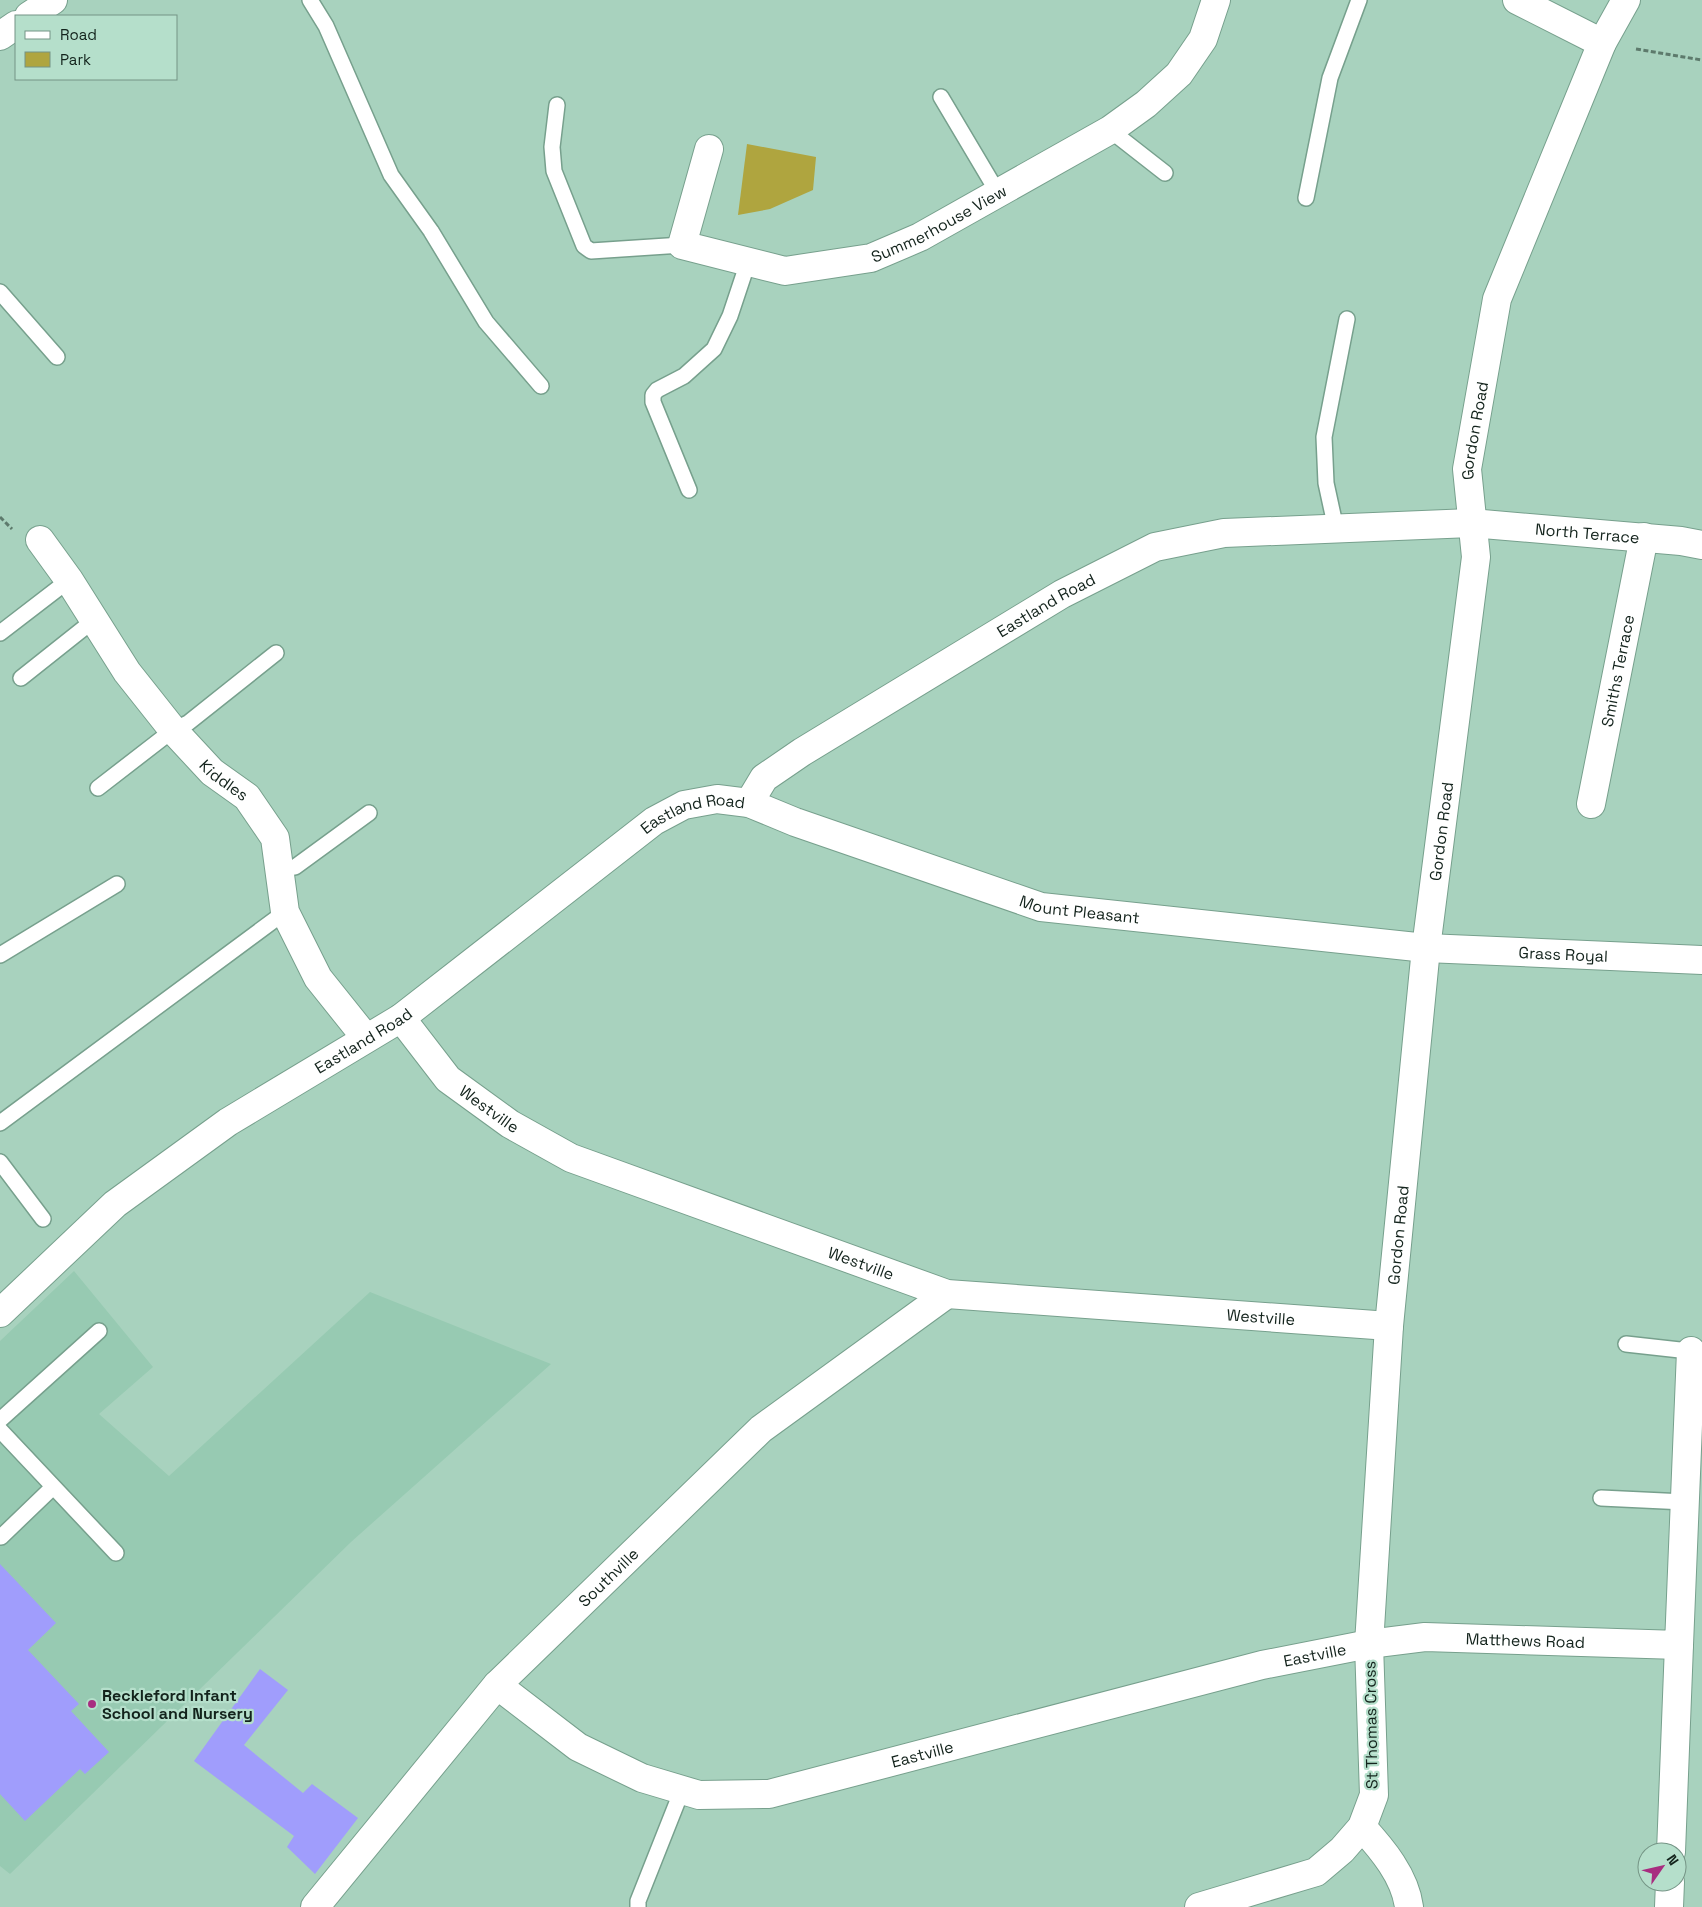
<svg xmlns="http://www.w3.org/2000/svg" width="1702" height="1907" font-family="'Space Grotesk',sans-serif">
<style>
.built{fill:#97cab2}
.green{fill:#afa53f}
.building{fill:#a09dfc}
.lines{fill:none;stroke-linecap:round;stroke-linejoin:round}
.service-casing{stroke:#77a08d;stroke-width:18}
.minor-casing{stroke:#77a08d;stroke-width:30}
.tertiary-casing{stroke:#77a08d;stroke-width:30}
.path{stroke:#5d7a6c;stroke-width:3;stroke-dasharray:5 2.5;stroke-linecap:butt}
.service{stroke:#fff;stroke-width:15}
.minor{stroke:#fff;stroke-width:28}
.tertiary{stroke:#fff;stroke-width:28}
.poi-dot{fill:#a82d80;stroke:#b5dfcb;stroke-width:2}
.labels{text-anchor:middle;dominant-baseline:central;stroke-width:4.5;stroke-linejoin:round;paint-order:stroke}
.street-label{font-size:16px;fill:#13231c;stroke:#b5dfcb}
.poi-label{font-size:16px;font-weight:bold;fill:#13231c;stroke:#b5dfcb;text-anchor:start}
</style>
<rect width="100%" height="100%" fill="#a8d2be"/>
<!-- built -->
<path class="built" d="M 74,1271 L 153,1367 L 99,1414 L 169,1476 L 370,1292 L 551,1364 L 351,1542 L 10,1874 L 0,1866 L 0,1341 Z"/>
<!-- green -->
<path class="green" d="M 747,144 L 816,157 L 813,190 L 770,209 L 738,215 Z"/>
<!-- building -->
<path class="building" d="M 0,1564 L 56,1623 L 28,1650 L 79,1704 L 71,1711 L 109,1752 L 85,1774 L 80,1769 L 25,1821 L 0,1794 Z
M 260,1669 L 288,1690 L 244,1745 L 303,1793 L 312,1784 L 358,1818 L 315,1874 L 287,1847 L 294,1836 L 194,1761 Z"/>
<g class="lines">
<defs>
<path id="service" d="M 310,0 L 326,26 L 391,175 L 431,231 L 486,322 L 541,386
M 941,97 L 998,193
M 557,105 L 552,147 L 554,171 L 584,246 L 591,251 L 682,245
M 1110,130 L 1165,173
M 1306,198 L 1330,78 L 1359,0
M 0,292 L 57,357
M 689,490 L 653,402 L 653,395 L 657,390 L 684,376 L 714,349 L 730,316 L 748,262
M 1336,529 L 1326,483 L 1324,437 L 1347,319
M 0,633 L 69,580
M 21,678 L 94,620
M 98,788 L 173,730 L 188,723 L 276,653
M 279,870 L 295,867 L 369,813
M 0,955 L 117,884
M 0,1123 L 285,912
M 0,1162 L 43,1219
M 1626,1344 L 1698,1352
M 0,1420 L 99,1331
M 0,1430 L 116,1553
M 1601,1498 L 1685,1502
M 1,1537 L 53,1487
M 638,1907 L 638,1901 L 682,1790"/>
<g id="minor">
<path d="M 1517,0 L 1602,43"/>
<path id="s1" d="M 709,149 L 682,245 L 785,271 L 871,258 L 920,237 L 1110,130 L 1146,104 L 1179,74 L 1203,39 L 1216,0"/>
<path id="s2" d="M 40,540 L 69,580 L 127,672 L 173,730 L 212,772 L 247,797 L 275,838 L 285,912 L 318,978 L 366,1038"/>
<path id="s3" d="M 749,803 L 764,778 L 802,752 L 1062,594 L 1155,547 L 1224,533 L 1471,523 L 1681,541 L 1702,545"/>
<path id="s4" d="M 1591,804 L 1644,537"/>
<path id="s5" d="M 401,1018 L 448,1079 L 510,1124 L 571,1158 L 947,1294 L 1389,1326"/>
<path id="s6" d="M 0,1313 L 115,1204 L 228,1122 L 401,1018 L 654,821 L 684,805 L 717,799 L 749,803 L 795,822 L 1041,907 L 1426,948 L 1702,960"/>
<path id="s7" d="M 497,1685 L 578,1747 L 642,1778 L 699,1795 L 769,1794 L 1262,1665 L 1369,1644 L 1425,1637 L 1679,1645 L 1691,1351"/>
<path d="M 1362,1827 C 1382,1849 1405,1876 1409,1907"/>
<path d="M 1671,1852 L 1679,1645"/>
<path id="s8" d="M 315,1907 L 497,1685 L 761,1429 L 947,1294"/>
<path id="s9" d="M 1199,1907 L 1316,1872 L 1342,1850 L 1362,1827 L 1374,1795 L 1369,1644 L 1389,1326 L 1426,948 L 1476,557 L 1467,469 L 1497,299 L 1602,43 L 1626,0"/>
<path d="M 1669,1907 L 1670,1882"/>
</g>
<path id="tertiary" d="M 29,16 L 53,0
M 0,36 L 16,25"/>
</defs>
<!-- service casing -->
<use href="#service" class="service-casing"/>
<!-- minor casing -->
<use href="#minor" class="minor-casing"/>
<!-- tertiary casing -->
<use href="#tertiary" class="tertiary-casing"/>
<!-- path -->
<path class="path" d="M 1636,49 L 1702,60
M 0,517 L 12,529"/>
<!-- service -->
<use href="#service" class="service"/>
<!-- minor -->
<use href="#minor" class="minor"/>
<!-- tertiary -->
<use href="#tertiary" class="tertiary"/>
</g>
<!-- markers -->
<circle class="poi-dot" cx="92" cy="1704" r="5"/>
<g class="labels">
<!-- street labels -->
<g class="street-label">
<text stroke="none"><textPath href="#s1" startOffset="369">Summerhouse View</textPath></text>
<text stroke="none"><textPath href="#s9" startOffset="1592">Gordon Road</textPath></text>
<text stroke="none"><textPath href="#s3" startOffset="918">North Terrace</textPath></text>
<text stroke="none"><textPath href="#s3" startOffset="360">Eastland Road</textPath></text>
<text stroke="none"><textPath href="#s4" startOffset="136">Smiths Terrace</textPath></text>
<text stroke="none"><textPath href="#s2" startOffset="304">Kiddles</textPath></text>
<text stroke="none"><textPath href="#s6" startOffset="861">Eastland Road</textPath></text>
<text stroke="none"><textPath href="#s9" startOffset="1188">Gordon Road</textPath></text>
<text stroke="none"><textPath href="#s6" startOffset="1269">Mount Pleasant</textPath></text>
<text stroke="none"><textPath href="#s6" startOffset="1755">Grass Royal</textPath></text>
<text stroke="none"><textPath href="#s6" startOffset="456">Eastland Road</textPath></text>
<text stroke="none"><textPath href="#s5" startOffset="128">Westville</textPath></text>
<text stroke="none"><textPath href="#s9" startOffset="782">Gordon Road</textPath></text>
<text stroke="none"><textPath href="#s5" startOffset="532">Westville</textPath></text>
<text stroke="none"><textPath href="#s5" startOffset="938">Westville</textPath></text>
<text stroke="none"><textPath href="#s8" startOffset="442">Southville</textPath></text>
<text stroke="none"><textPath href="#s7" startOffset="1078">Matthews Road</textPath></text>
<text stroke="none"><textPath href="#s7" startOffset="866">Eastville</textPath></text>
<text transform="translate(1371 1725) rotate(-91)">St Thomas Cross</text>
<text stroke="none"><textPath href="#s7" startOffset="461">Eastville</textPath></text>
</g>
<!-- poi labels -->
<g class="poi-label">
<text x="102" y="1695">Reckleford Infant<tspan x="102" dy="18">School and Nursery</tspan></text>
</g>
</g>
<!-- legend -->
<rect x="15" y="15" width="162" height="65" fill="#b5dfcb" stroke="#749485"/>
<rect x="25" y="31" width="25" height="8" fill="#ffffff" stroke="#749485"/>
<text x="60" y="40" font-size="15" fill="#13231c">Road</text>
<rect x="25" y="52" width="25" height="15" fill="#afa53f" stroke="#749485"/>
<text x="60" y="65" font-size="15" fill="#13231c">Park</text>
<!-- north arrow -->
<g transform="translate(1662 1867) rotate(56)"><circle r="24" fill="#b5dfcb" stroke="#749485"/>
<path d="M0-4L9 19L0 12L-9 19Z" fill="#a82d80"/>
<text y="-8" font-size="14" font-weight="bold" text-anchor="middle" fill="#13231c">N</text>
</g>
</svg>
